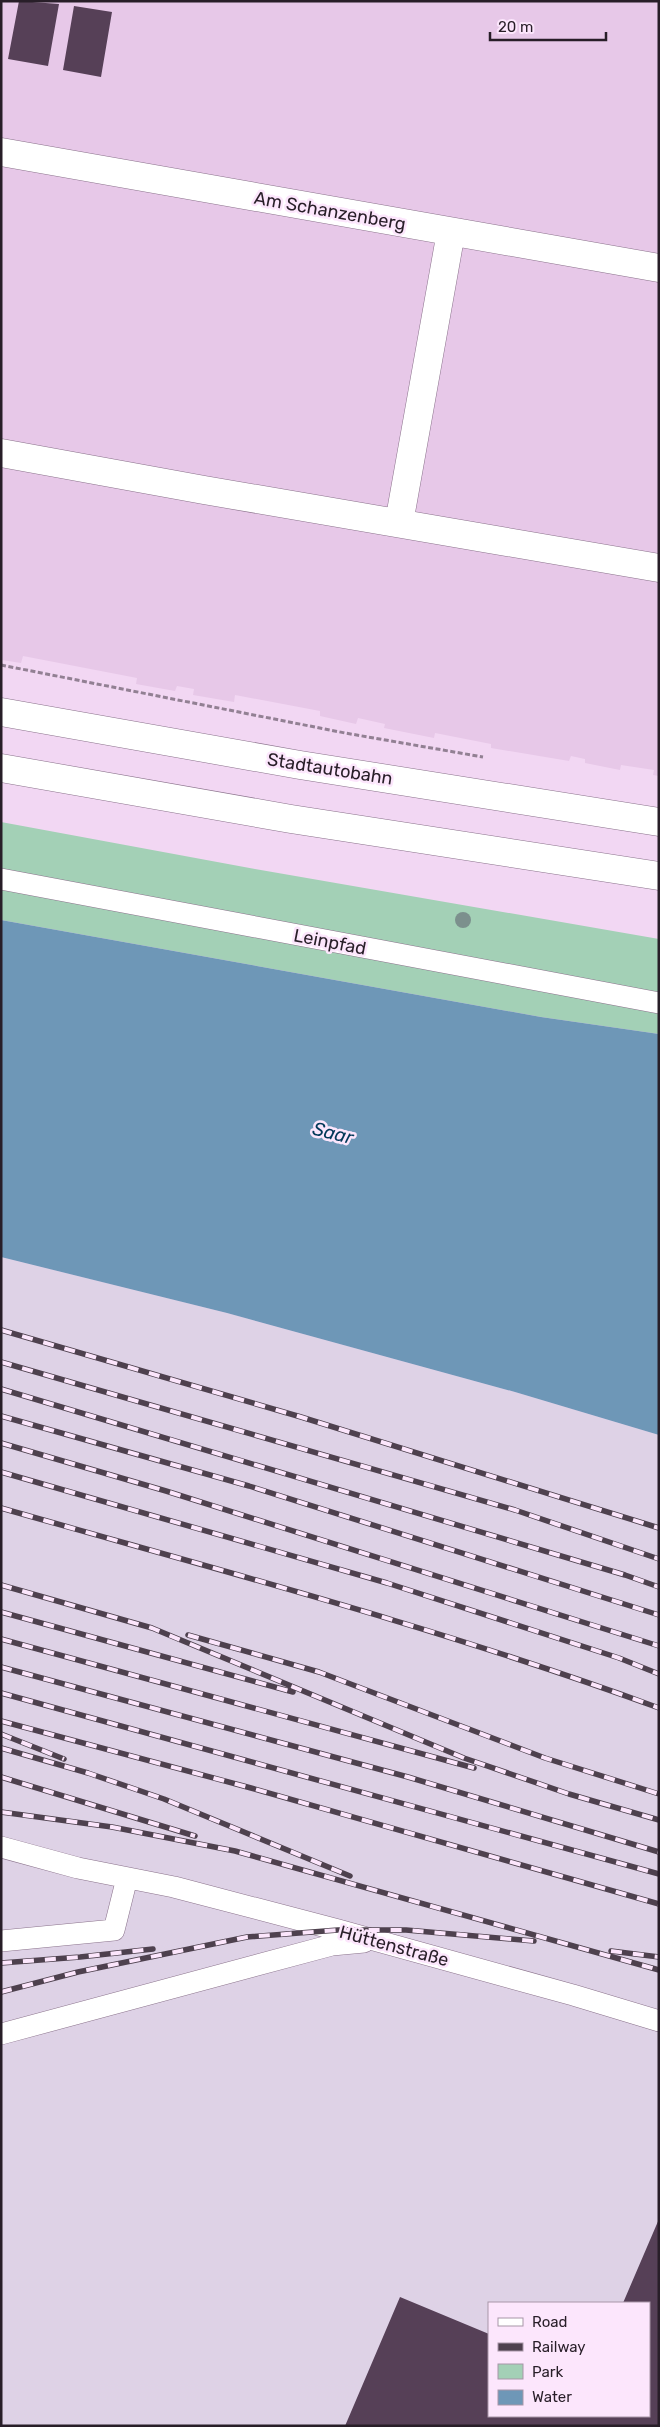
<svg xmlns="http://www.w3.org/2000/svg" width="660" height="2427" font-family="Rubik,sans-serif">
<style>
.built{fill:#e7c8e8}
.industrial{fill:#ded2e6;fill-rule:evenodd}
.green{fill:#a3d0b6}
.water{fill:#6e97b7}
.building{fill:#564057}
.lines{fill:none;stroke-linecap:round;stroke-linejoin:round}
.lane-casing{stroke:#8a728b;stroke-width:22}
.street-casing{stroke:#8a728b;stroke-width:29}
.highway-casing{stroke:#8a728b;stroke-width:29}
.path{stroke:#928093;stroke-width:3;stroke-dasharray:5 2.5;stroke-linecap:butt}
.lane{stroke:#fff;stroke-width:21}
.street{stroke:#fff;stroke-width:28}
.highway{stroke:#fff;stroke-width:28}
.rail-casing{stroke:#4e414e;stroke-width:5.5}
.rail{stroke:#fce6fc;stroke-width:4;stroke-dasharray:11;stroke-linecap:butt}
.tree{fill:#7c908d}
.labels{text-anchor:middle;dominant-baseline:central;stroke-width:5;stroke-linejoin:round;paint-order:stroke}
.street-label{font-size:18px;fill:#281e28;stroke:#fce6fc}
.water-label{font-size:19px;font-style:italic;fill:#023858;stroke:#fce6fc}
</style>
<rect width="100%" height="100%" fill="#f2d7f3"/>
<!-- built -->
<path class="built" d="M 1,1 L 659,1 L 659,776 L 653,775 L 654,770 L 621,765 L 620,770 L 585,763 L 585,759 L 571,756 L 569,761 L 491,748 L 491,744 L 435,733 L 434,738 L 384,728 L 385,724 L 358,718 L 356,724 L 320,716 L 320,711 L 235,695 L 234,702 L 193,695 L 194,689 L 177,686 L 175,691 L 136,684 L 137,678 L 23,656 L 21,663 L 2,660 Z"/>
<!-- industrial -->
<path class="industrial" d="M 1,1257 L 227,1313 L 515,1392 L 659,1435 L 659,2426 L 1,2426 ZM 489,2303 L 649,2303 L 649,2416 L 489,2416 Z"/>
<!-- green -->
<path class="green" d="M 1,822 L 255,869 L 659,939 L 659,1034 L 541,1017 L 1,920 Z"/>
<!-- water -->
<path class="water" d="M 1,920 L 541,1017 L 659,1034 L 659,1435 L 515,1392 L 227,1313 L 1,1257 Z"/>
<!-- building -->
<path class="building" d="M 19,1 L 59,4 L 48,66 L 8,59 Z
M 74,6 L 112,12 L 101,77 L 63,70 Z
M 659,2219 L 659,2426 L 345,2426 L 400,2297 L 489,2334 L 489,2416 L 649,2416 L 649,2303 L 623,2303 Z"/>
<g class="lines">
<defs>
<path id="lane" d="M 1,879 L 659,1003
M 1,1847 L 78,1868 L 174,1887 L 338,1930 L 573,1995 L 659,2021
M 1,1941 L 114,1930 L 127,1878
M 1,2034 L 332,1945 L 364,1942"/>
<path id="street" d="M 1,152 L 659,268
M 1,453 L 204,490 L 659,568
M 399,523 L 451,232"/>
<path id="highway" d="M 1,712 L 300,765 L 659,822
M 1,768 L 291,819 L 659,876"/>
</defs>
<!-- lane casing -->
<use href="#lane" class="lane-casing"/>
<!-- street casing -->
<use href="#street" class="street-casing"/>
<!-- highway casing -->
<use href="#highway" class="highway-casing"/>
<!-- path -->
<path class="path" d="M 1,665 L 345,733 L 483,757"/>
<!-- lane -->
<use href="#lane" class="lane"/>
<!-- street -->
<use href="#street" class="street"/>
<!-- highway -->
<use href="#highway" class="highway"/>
<defs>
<path id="rail" d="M 1,1330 L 301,1417 L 659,1528
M 1,1362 L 515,1510 L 659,1559
M 1,1389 L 625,1575 L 659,1587
M 1,1416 L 249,1486 L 659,1615
M 1,1443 L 166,1491 L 659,1646
M 1,1472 L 387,1583 L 619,1658 L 659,1674
M 1,1508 C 222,1571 444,1629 659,1708
M 1,1585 L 152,1628 L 464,1758 L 569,1794 L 659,1820
M 1,1612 L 293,1692
M 188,1635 L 319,1672 L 545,1758 L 659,1794
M 1,1639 L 474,1768
M 1,1667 L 408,1777 L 659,1852
M 1,1693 L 659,1874
M 1,1721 L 251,1788 L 659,1904
M 1,1734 L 64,1759
M 1,1748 L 88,1773 L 164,1799 L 350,1876
M 1,1777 L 195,1836
M 1,1812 L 112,1827 L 235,1851 L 659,1970
M 611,1951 L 659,1957
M 1,1963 L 80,1957 L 153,1949
M 1,1992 L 78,1972 L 247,1937 L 338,1930 L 406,1930 L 534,1941"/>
</defs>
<!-- rail casing -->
<use href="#rail" class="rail-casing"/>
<!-- rail -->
<use href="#rail" class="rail"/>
</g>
<!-- trees -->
<circle class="tree" cx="463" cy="920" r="8"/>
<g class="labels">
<!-- street labels -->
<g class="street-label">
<text transform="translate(330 211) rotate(10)">Am Schanzenberg</text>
<text transform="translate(330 769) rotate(9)">Stadtautobahn</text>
<text transform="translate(330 942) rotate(11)">Leinpfad</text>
<text transform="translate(394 1946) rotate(15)">Hüttenstraße</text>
</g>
<!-- water labels -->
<g class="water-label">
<text transform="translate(333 1133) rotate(14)">Saar</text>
</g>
</g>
<!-- border -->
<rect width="660" height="2427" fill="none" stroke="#281e28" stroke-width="5"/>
<!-- legend -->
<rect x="488" y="2302" width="162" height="115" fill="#fce6fc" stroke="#a796a7"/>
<rect x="498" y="2318" width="25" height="8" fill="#ffffff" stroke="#a796a7"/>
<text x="532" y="2327" font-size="15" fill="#281e28">Road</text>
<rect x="498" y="2343" width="25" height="8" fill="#4e414e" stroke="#a796a7"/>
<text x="532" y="2352" font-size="15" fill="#281e28">Railway</text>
<rect x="498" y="2364" width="25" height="15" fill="#a3d0b6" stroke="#a796a7"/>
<text x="532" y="2377" font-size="15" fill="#281e28">Park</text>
<rect x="498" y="2390" width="25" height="15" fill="#6e97b7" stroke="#a796a7"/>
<text x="532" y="2402" font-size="15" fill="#281e28">Water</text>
<!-- scale -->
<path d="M490 32v8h116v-8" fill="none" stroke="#281e28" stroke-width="2.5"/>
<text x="498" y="32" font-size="15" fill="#281e28" stroke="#fce6fc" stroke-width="4" paint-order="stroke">20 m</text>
</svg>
